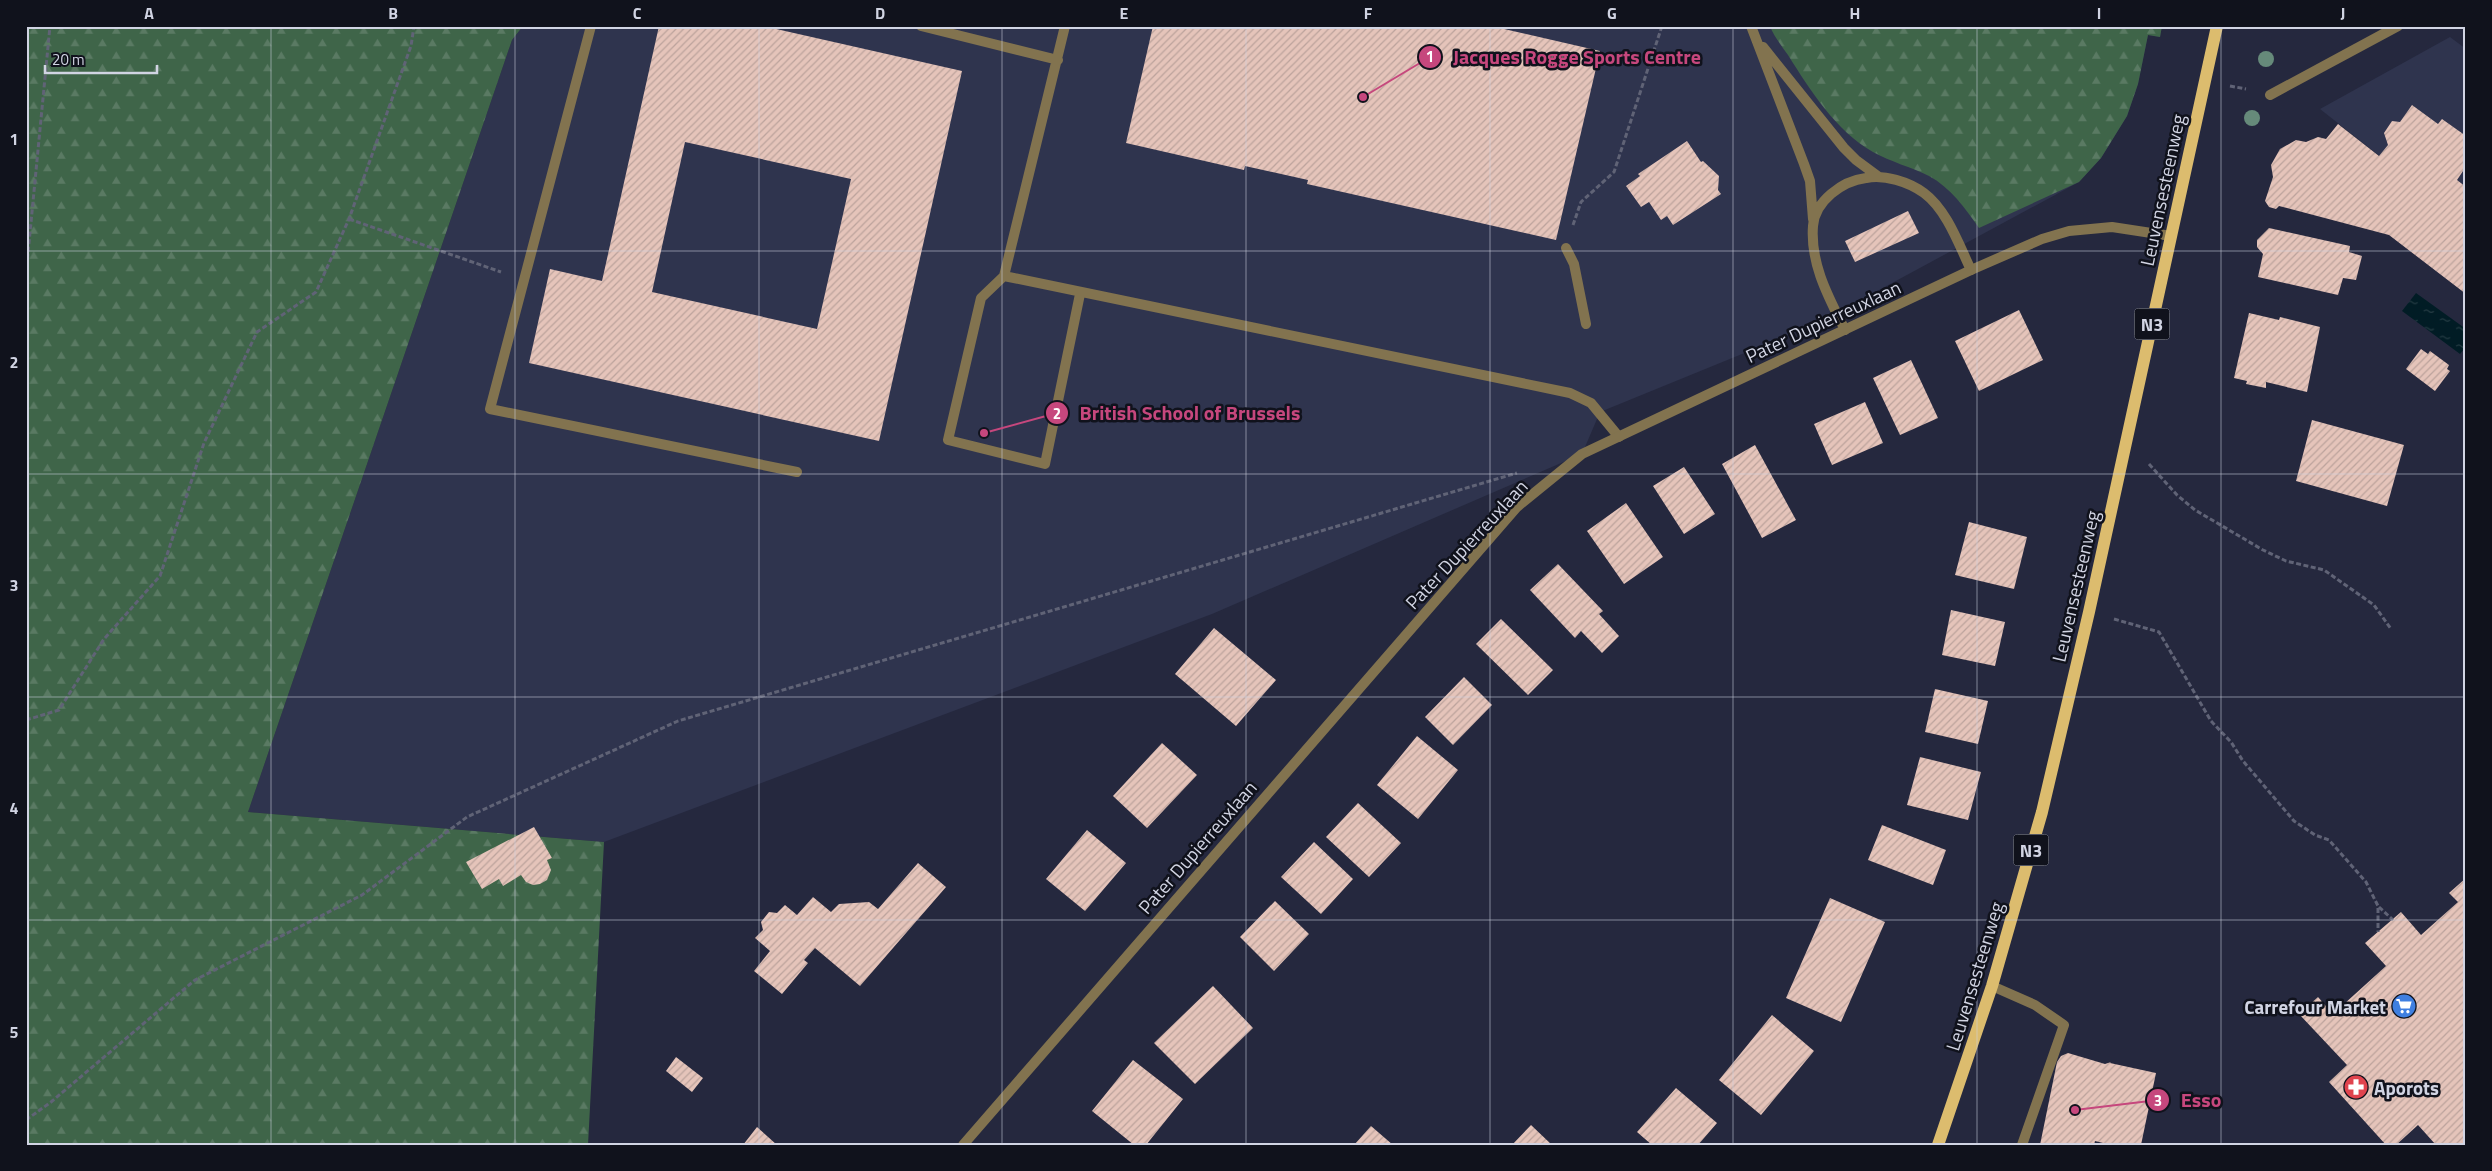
<svg xmlns="http://www.w3.org/2000/svg" width="2492" height="1171" font-family="'Titillium Web',sans-serif">
<style>
.built{fill:#2f344e}
.forest{fill:url(#forest-firs)}
.water{fill:url(#water-ripples)}
.building{fill:url(#building-hatch);fill-rule:evenodd}
.lines{fill:none;stroke-linecap:round;stroke-linejoin:round}
.path{stroke:#606376;stroke-width:3;stroke-dasharray:5 2.5;stroke-linecap:butt}
.lane{stroke:#82734f;stroke-width:10}
.street{stroke:#82734f;stroke-width:10}
.primary{stroke:#dcbc6e;stroke-width:12}
.tree{fill:#668a7a}
.grid{fill:none;stroke:#d1d4e3;stroke-width:1;stroke-opacity:0.55}
.labels{text-anchor:middle;dominant-baseline:central;stroke-width:5;stroke-linejoin:round;paint-order:stroke}
.shield{fill:#10121c;stroke:#979aa7;stroke-width:1}
.shield-label{font-size:18px;font-weight:bold;fill:#d1d4e3}
.street-label{font-size:19px;fill:#d1d4e3;stroke:#10121c}
.poi-label{font-size:19px;font-weight:bold;fill:#d1d4e3;stroke:#10121c;text-anchor:end}
.leader{fill:none;stroke:#c6477d;stroke-width:2}
.callout-dot{fill:#c6477d;stroke:#10121c;stroke-width:2}
.mark-label{font-size:15px;text-anchor:middle;font-weight:bold;fill:#fff}
.callout-label{font-size:20px;text-anchor:middle;font-weight:bold;fill:#c6477d;stroke:#10121c;stroke-width:5;stroke-linejoin:round;paint-order:stroke}
.neatline{fill:none;stroke:#d1d4e3;stroke-width:2}
.grid-label{font-size:16px;text-anchor:middle;font-weight:bold;fill:#d1d4e3}
</style>
<defs>
<pattern id="forest-firs" width="22" height="20" patternUnits="userSpaceOnUse" patternTransform="scale(1.25)"><rect width="22" height="20" fill="#3f6549"/><path d="M5 1l3.5 6h-7zM16 11l3.5 6h-7z" fill="#5a7a63"/></pattern>
<pattern id="water-ripples" width="26" height="14" patternUnits="userSpaceOnUse" patternTransform="scale(1.25)"><rect width="26" height="14" fill="#011c25"/><path d="M2 4q2-2 4 0t4 0M15 11q2-2 4 0t4 0" fill="none" stroke="#253c44"/></pattern>
<pattern id="building-hatch" width="6" height="6" patternUnits="userSpaceOnUse" patternTransform="scale(1.25)"><rect width="6" height="6" fill="#e5c4ba"/><path d="M-1 1l2-2M0 6l6-6M5 7l2-2" fill="none" stroke="#bca39c"/></pattern>
</defs>
<rect width="100%" height="100%" fill="#25283e"/>
<!-- built -->
<path class="built" d="M 523,26 L 2162,26 L 2160,37 L 2148,35 L 2138,84 L 2127,116 L 2101,158 L 2079,182 L 1818,323 L 1600,412 L 1582,454 L 1212,614 L 604,842 L 248,812 L 512,40 Z
M 2450,37 L 2466,49 L 2466,224 L 2320,109 Z"/>
<!-- forest -->
<path class="forest" d="M 26,26 L 523,26 L 512,40 L 248,812 L 604,842 L 588,1145 L 26,1145 Z
M 1770,26 L 2162,26 L 2160,37 L 2148,35 L 2138,84 L 2127,116 L 2101,158 L 2079,182 L 1979,228 C 1965,208 1951,188 1929,176 C 1911,167 1891,162 1873,152 C 1836,131 1810,90 1788,55 C 1782,46 1774,37 1770,26 Z"/>
<!-- water -->
<path class="water" d="M 2416,293 L 2466,329 L 2466,347 L 2460,354 L 2402,311 Z"/>
<!-- building -->
<path class="building" d="M 659,26 L 763,26 L 962,71 L 879,441 L 529,363 L 550,269 L 602,281 ZM 685,142 L 851,179 L 817,329 L 652,292 Z
M 1153,26 L 1491,26 L 1600,51 L 1556,240 L 1307,184 L 1308,180 L 1245,166 L 1244,170 L 1126,143 Z
M 2412,105 L 2438,124 L 2442,119 L 2466,136 L 2466,173 L 2463,171 L 2457,180 L 2466,187 L 2466,294 L 2389,235 L 2279,206 L 2276,209 L 2269,207 L 2265,201 L 2273,177 L 2271,165 L 2280,149 L 2296,140 L 2306,142 L 2318,137 L 2326,139 L 2338,124 L 2379,156 L 2388,145 L 2384,133 L 2392,121 L 2400,122 Z
M 1687,141 L 1701,162 L 1703,161 L 1719,176 L 1718,190 L 1721,194 L 1673,225 L 1667,216 L 1661,220 L 1649,202 L 1641,207 L 1626,186 L 1640,176 L 1638,174 Z
M 1908,211 L 1919,233 L 1855,262 L 1845,241 Z
M 2269,228 L 2350,246 L 2349,252 L 2362,256 L 2356,280 L 2343,278 L 2338,295 L 2258,277 L 2263,254 L 2257,247 L 2257,240 Z
M 2019,310 L 2043,360 L 1979,391 L 1955,341 Z
M 2249,313 L 2279,320 L 2280,317 L 2320,327 L 2307,392 L 2266,382 L 2266,388 L 2246,384 L 2247,381 L 2234,378 Z
M 2421,349 L 2428,354 L 2430,351 L 2449,365 L 2447,369 L 2450,371 L 2435,391 L 2406,369 Z
M 1911,360 L 1938,418 L 1900,435 L 1873,378 Z
M 1865,402 L 1883,443 L 1832,465 L 1814,424 Z
M 2312,420 L 2404,445 L 2387,506 L 2296,481 Z
M 1755,445 L 1796,520 L 1762,538 L 1722,464 Z
M 1684,467 L 1715,514 L 1684,534 L 1653,486 Z
M 1626,503 L 1663,557 L 1624,584 L 1587,531 Z
M 1969,522 L 2027,537 L 2014,589 L 1955,575 Z
M 1558,564 L 1603,611 L 1599,614 L 1619,636 L 1602,653 L 1581,631 L 1575,638 L 1530,590 Z
M 1951,610 L 2005,622 L 1995,666 L 1942,655 Z
M 1501,619 L 1553,670 L 1528,695 L 1476,644 Z
M 1214,628 L 1276,680 L 1236,726 L 1175,674 Z
M 1464,677 L 1492,705 L 1453,745 L 1425,717 Z
M 1935,689 L 1988,701 L 1978,744 L 1925,732 Z
M 1417,736 L 1458,770 L 1418,819 L 1377,785 Z
M 1162,743 L 1197,775 L 1147,828 L 1113,796 Z
M 1920,757 L 1981,772 L 1968,820 L 1907,805 Z
M 1358,803 L 1401,843 L 1369,877 L 1326,837 Z
M 1882,825 L 1946,850 L 1933,885 L 1868,860 Z
M 534,827 L 552,858 L 547,860 L 551,870 L 547,880 L 540,884 L 533,885 L 526,882 L 521,875 L 503,886 L 499,879 L 482,889 L 466,862 Z
M 1087,830 L 1126,863 L 1085,911 L 1046,879 Z
M 1314,842 L 1353,879 L 1321,914 L 1281,877 Z
M 918,863 L 946,887 L 860,986 L 815,948 L 804,960 L 808,963 L 782,994 L 754,971 L 770,951 L 755,938 L 763,930 L 761,922 L 769,912 L 777,913 L 785,905 L 797,915 L 813,897 L 831,912 L 839,904 L 869,902 L 878,909 Z
M 2466,878 L 2466,1145 L 2436,1145 L 2418,1125 L 2396,1145 L 2386,1145 L 2329,1082 L 2347,1065 L 2299,1014 L 2318,997 L 2333,1014 L 2386,966 L 2365,943 L 2401,912 L 2421,935 L 2458,902 L 2449,893 Z
M 1830,898 L 1885,922 L 1841,1022 L 1786,998 Z
M 1275,901 L 1309,934 L 1274,971 L 1240,937 Z
M 1213,986 L 1253,1028 L 1195,1084 L 1154,1043 Z
M 1772,1015 L 1814,1051 L 1761,1115 L 1719,1080 Z
M 2068,1053 L 2105,1064 L 2111,1062 L 2110,1063 L 2156,1073 L 2141,1145 L 2111,1145 L 2095,1141 L 2094,1145 L 2040,1145 L 2057,1062 L 2061,1056 Z
M 676,1057 L 703,1078 L 692,1092 L 666,1071 Z
M 1133,1060 L 1183,1099 L 1146,1145 L 1134,1145 L 1092,1111 Z
M 1676,1088 L 1717,1123 L 1698,1145 L 1652,1145 L 1637,1132 Z
M 1531,1125 L 1552,1145 L 1512,1145 Z
M 1371,1126 L 1393,1145 L 1354,1145 Z
M 757,1127 L 777,1145 L 743,1145 Z"/>
<g class="lines">
<!-- path -->
<path class="path" d="M 2230,86 L 2246,89
M 349,219 L 501,272
M 1573,225 L 1581,202 L 1614,172 L 1662,26
M 26,274 L 50,26
M 2149,464 L 2177,495 L 2195,510 L 2263,550 L 2286,561 L 2324,570 L 2374,605 L 2391,629
M 2114,619 L 2159,632 L 2211,721 L 2231,742 L 2243,761 L 2294,821 L 2315,835 L 2329,840 L 2366,882 L 2378,906 L 2378,932
M 26,720 L 59,710 L 104,639 L 160,576 L 204,443 L 257,332 L 316,292 L 349,219 L 411,46 L 414,26
M 2379,907 L 2393,920
M 26,1120 L 51,1102 L 195,980 L 362,895 L 467,817 L 678,721 L 1517,473"/>
<!-- lane -->
<path class="lane" d="M 591,26 L 490,409 L 797,472
M 921,26 L 1058,60
M 1065,26 L 1004,276 L 1570,393 L 1591,403 L 1619,437
M 1751,26 L 1804,164 L 1810,181 L 1813,219
M 1763,47 L 1844,148 L 1856,160 L 1879,177
M 1566,248 L 1574,264 L 1586,324
M 1004,276 L 981,298 L 948,440 L 1045,464 L 1080,294
M 1845,330 C 1829,298 1810,264 1813,226 C 1815,201 1842,181 1866,178 C 1884,174 1909,182 1924,193 C 1947,210 1959,245 1971,270
M 1992,986 L 2035,1005 L 2064,1025 L 2022,1145"/>
<!-- street -->
<path class="street" d="M 2270,95 L 2398,26
M 963,1145 L 1517,507 L 1582,454 L 1971,270 L 2042,239 L 2069,231 L 2112,227 L 2171,236"/>
<!-- primary -->
<path class="primary" d="M 1938,1145 L 1992,986 L 2042,812 L 2089,612 L 2217,26"/>
</g>
<!-- trees -->
<g class="tree">
<circle cx="2266" cy="59" r="8"/>
<circle cx="2252" cy="118" r="8"/>
</g>
<!-- grid -->
<path class="grid" d="M 271,26 L 271,1145M 515,26 L 515,1145M 759,26 L 759,1145M 1002,26 L 1002,1145M 1246,26 L 1246,1145M 1490,26 L 1490,1145M 1733,26 L 1733,1145M 1977,26 L 1977,1145M 2221,26 L 2221,1145M 26,251 L 2466,251M 26,474 L 2466,474M 26,697 L 2466,697M 26,920 L 2466,920"/>
<!-- icons -->
<defs>
<symbol id="supermarket-disc" viewBox="-11 -11 22 22"><circle r="9.5" fill="#3f7fe0" stroke="#10121c"/><path d="M-6-5.5h2.5l.6 2H6L4.5 2H-2.5L-4.4-4H-6ZM-1.5 3.2a1.3 1.3 0 1 0 .1 0ZM3 3.2a1.3 1.3 0 1 0 .1 0Z" fill="#fff"/></symbol>
<symbol id="pharmacy-disc" viewBox="-11 -11 22 22"><circle r="9.5" fill="#e0444e" stroke="#10121c"/><path d="M-2-6h4v4h4v4h-4v4h-4v-4h-4v-4h4Z" fill="#fff"/></symbol>
</defs>
<g fill-rule="evenodd">
<use href="#supermarket-disc" x="2390" y="992" width="28" height="28"/>
<use href="#pharmacy-disc" x="2342" y="1073" width="28" height="28"/>
</g>
<g class="labels">
<!-- shield labels -->
<g class="shield">
<rect x="2134.5" y="308.5" width="35" height="31" rx="4"/>
<rect x="2013.5" y="834.5" width="35" height="31" rx="4"/>
</g>
<g class="shield-label">
<text x="2152" y="324">N3</text>
<text x="2031" y="850">N3</text>
</g>
<!-- street labels -->
<g class="street-label">
<text transform="translate(2162 190) rotate(-78)">Leuvensesteenweg</text>
<text transform="translate(1823 321) rotate(-25)">Pater Dupierreuxlaan</text>
<text transform="translate(1466 544) rotate(-47)">Pater Dupierreuxlaan</text>
<text transform="translate(2075 586) rotate(-77)">Leuvensesteenweg</text>
<text transform="translate(1197 847) rotate(-49)">Pater Dupierreuxlaan</text>
<text transform="translate(1974 976) rotate(-73)">Leuvensesteenweg</text>
</g>
<!-- poi labels -->
<g class="poi-label">
<text x="2386" y="1006">Carrefour Market</text>
<text x="2374" y="1087" text-anchor="start">Aporots</text>
</g>
</g>
<!-- callouts -->
<path class="leader" d="M1363 97L1430 57M984 433L1057 413M2075 1110L2158 1100"/>
<g class="callout-dot">
<circle cx="1363" cy="97" r="5"/>
<circle cx="984" cy="433" r="5"/>
<circle cx="2075" cy="1110" r="5"/>
<circle cx="1430" cy="57" r="12"/>
<circle cx="1057" cy="413" r="12"/>
<circle cx="2158" cy="1100" r="12"/>
</g>
<g class="mark-label">
<text x="1430" y="62">1</text>
<text x="1057" y="419">2</text>
<text x="2158" y="1106">3</text>
</g>
<g class="callout-label">
<text x="1577" y="64">Jacques Rogge Sports Centre</text>
<text x="1190" y="420">British School of Brussels</text>
<text x="2201" y="1107">Esso</text>
</g>
<!-- border -->
<rect width="2492" height="1171" fill="none" stroke="#10121c" stroke-width="55"/>
<!-- scale -->
<path d="M45 65v8h112v-8" fill="none" stroke="#d1d4e3" stroke-width="2.5"/>
<text x="52" y="65" font-size="15" fill="#d1d4e3" stroke="#10121c" stroke-width="4" paint-order="stroke">20 m</text>
<rect x="28" y="28" width="2436" height="1116" class="neatline"/>
<g class="grid-label">
<text x="149" y="19">A</text>
<text x="393" y="19">B</text>
<text x="637" y="19">C</text>
<text x="880" y="19">D</text>
<text x="1124" y="19">E</text>
<text x="1368" y="19">F</text>
<text x="1612" y="19">G</text>
<text x="1855" y="19">H</text>
<text x="2099" y="19">I</text>
<text x="2343" y="19">J</text>
<text x="14" y="145">1</text>
<text x="14" y="368">2</text>
<text x="14" y="591">3</text>
<text x="14" y="814">4</text>
<text x="14" y="1038">5</text>
</g>
</svg>
